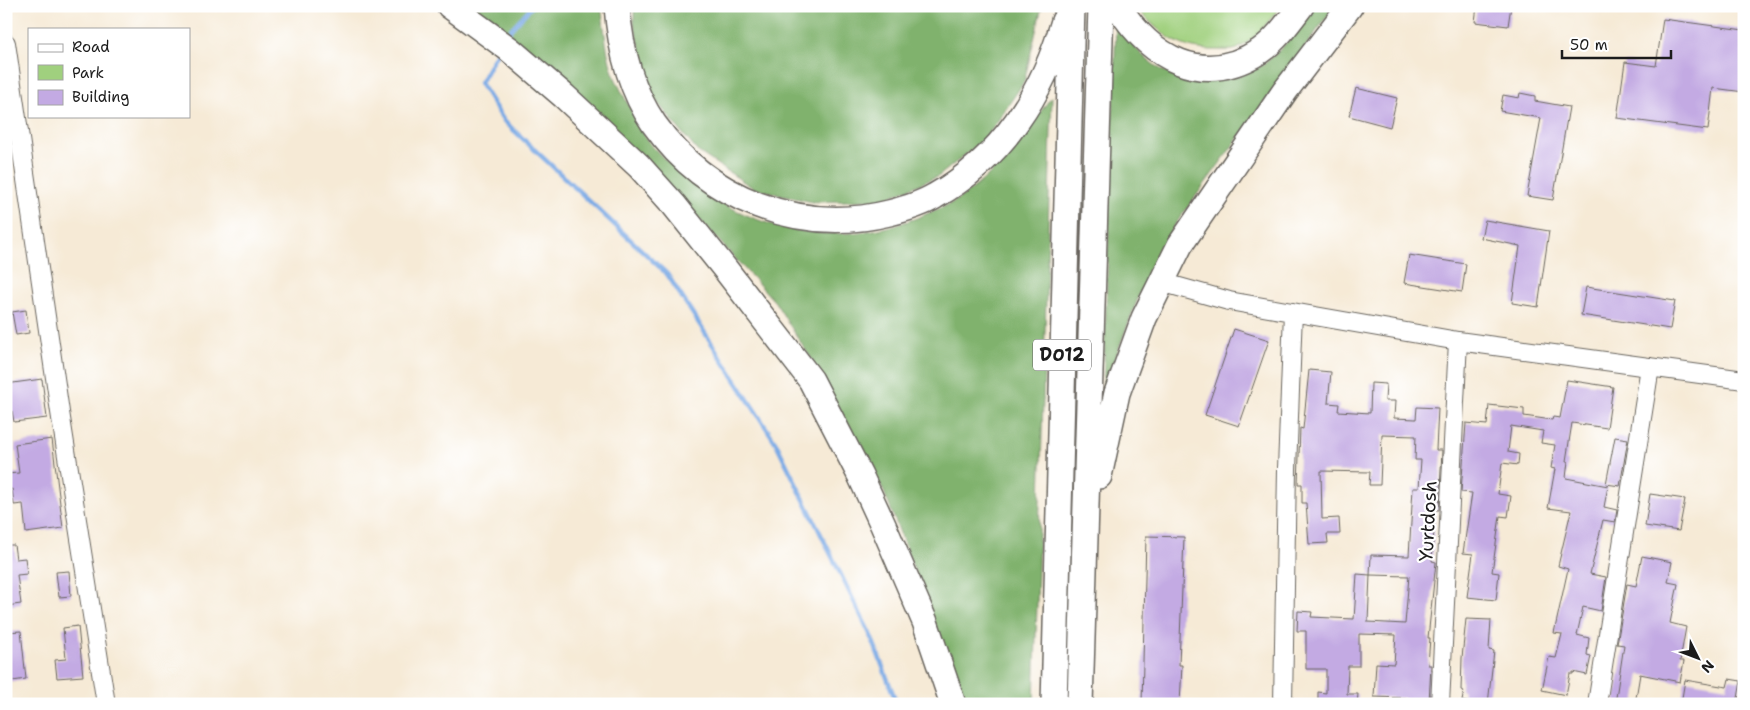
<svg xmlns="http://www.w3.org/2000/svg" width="1750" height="710" font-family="'Shantell Sans',sans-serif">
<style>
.green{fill:#a0d07e;stroke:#5e764d}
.forest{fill:#80b26d;stroke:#4e6744}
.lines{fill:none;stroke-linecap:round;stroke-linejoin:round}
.stream{stroke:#7baae5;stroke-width:4.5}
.building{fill:#c3aae3;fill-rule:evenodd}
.minor-casing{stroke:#68645d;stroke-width:20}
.highway-casing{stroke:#68645d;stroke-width:28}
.minor{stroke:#fff;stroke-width:18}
.highway{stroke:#fff;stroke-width:25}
.labels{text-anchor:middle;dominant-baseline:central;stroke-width:4.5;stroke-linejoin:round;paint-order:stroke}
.shield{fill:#fff;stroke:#606060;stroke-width:1}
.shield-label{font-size:18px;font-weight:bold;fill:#1c1c1c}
.street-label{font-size:19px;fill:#1c1c1c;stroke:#fff}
</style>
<rect width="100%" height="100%" fill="#fff"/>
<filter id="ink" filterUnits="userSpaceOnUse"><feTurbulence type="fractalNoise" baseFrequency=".02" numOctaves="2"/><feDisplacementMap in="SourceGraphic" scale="10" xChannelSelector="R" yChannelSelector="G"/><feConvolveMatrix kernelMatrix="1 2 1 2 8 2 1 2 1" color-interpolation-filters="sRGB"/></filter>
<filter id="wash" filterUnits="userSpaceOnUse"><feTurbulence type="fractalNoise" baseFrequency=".0096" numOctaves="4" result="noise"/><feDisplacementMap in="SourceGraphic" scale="20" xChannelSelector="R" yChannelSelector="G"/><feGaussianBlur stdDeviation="1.12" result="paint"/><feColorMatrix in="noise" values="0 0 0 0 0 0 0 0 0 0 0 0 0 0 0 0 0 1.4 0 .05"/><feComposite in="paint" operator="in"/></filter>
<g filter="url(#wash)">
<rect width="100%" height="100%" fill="#f6ead6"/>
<!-- green -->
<path class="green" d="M 1137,6 L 1281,6 C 1268,22 1255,40 1237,49 C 1232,51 1223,50 1218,50 C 1179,51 1164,36 1138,10 Z"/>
<!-- forest -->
<path class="forest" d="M 467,6 L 601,6 C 605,30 606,58 616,80 C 622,93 629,106 635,118 C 640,125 643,134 648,141 C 660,156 675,169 689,180 C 760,237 847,250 931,212 C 938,209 947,206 955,201 C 996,176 1024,134 1052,96 L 1034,704 L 966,704 L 883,489 L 817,368 L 775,302 L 646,161 Z
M 634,6 L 1042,6 L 1024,82 L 986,138 L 939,176 L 882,200 L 812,202 L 753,188 L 697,151 L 653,97 L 634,24 Z
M 1314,6 L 1335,6 L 1174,226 L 1141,290 L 1103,390 L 1116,25 C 1129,41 1144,60 1162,70 C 1189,85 1231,83 1258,68 C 1279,55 1300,27 1314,6 Z"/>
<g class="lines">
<!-- stream -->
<path class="stream" d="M 506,38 L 511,29 L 532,6
M 498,51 L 480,83 L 504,121 L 667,274 L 776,443 L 871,636 L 897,704"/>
</g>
<g id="blocks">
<!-- building -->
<path class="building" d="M 1477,6 L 1511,6 L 1508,26 L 1475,22 Z
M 1663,19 L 1744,30 L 1744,92 L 1713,88 L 1708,130 L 1617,118 L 1625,62 L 1656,66 Z
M 1356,88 L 1397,98 L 1390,127 L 1349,116 Z
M 1520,93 L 1535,96 L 1535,101 L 1569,107 L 1553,200 L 1527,196 L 1541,118 L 1500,111 L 1503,95 L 1519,98 Z
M 1485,220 L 1549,231 L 1538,307 L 1512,303 L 1520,246 L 1481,238 Z
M 1409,255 L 1466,264 L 1462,292 L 1404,283 Z
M 1586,287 L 1675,301 L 1670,329 L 1581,315 Z
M 26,310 L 29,333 L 16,335 L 12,312 Z
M 1234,329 L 1269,340 L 1239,426 L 1205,415 Z
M 1309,370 L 1331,372 L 1328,403 L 1339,404 L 1338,411 L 1370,413 L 1371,383 L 1386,384 L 1385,401 L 1395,401 L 1394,418 L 1416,419 L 1417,407 L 1438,408 L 1436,450 L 1442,450 L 1439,510 L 1435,510 L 1432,561 L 1436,562 L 1428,638 L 1430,638 L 1428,665 L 1431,665 L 1429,702 L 1428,704 L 1408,704 L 1408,699 L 1405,698 L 1374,697 L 1376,663 L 1394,664 L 1396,635 L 1359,634 L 1359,666 L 1348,666 L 1347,694 L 1358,694 L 1357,704 L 1318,704 L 1318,692 L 1326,693 L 1326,669 L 1306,669 L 1306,631 L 1297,631 L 1298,611 L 1312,612 L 1311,617 L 1354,619 L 1357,574 L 1370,575 L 1371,555 L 1409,556 L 1413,488 L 1419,488 L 1421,460 L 1415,460 L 1416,436 L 1382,435 L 1380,485 L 1369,485 L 1370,472 L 1321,471 L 1322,519 L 1339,518 L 1340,534 L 1327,534 L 1328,543 L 1309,544 L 1306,503 L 1302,503 L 1302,484 L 1298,484 L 1300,428 L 1303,429 ZM 1370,575 L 1409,576 L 1405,624 L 1368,622 Z
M 42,379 L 47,418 L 14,422 L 12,411 L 6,412 L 6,384 Z
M 1567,380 L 1613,387 L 1607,428 L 1572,423 L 1566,461 L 1568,461 L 1566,478 L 1608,486 L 1604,507 L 1617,510 L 1615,522 L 1603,520 L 1590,574 L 1606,577 L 1601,611 L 1583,607 L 1577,635 L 1589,638 L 1587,655 L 1591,656 L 1587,675 L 1573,672 L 1573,674 L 1570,674 L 1566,695 L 1542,690 L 1549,657 L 1556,658 L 1562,634 L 1554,633 L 1568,569 L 1558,566 L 1571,511 L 1548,508 L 1555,469 L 1551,468 L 1555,445 L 1541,443 L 1543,431 L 1511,426 L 1508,452 L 1519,454 L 1518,465 L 1502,463 L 1498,494 L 1511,496 L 1508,517 L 1500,516 L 1492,572 L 1499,573 L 1496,600 L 1467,597 L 1473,554 L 1463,553 L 1472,493 L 1461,492 L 1466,423 L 1487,425 L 1489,405 L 1524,409 L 1524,416 L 1552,420 L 1553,417 L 1560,418 Z
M 1615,437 L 1628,439 L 1620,486 L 1606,484 Z
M 52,439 L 63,528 L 26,533 L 23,504 L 14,505 L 12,489 L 6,490 L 6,474 L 19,473 L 15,444 Z
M 1650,494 L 1685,499 L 1679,531 L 1645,526 Z
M 1146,536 L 1184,537 L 1179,665 L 1182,665 L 1180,704 L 1142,704 Z
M 6,545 L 14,545 L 16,559 L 25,558 L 27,574 L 17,575 L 21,604 L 6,606 Z
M 1642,556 L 1672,562 L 1668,582 L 1678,584 L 1670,623 L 1686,627 L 1680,661 L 1684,661 L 1680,682 L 1640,674 L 1635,704 L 1615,704 L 1624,645 L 1617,644 L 1627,584 L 1636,586 Z
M 69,571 L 71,596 L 59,597 L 56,572 Z
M 1466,619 L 1491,620 L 1489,650 L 1494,651 L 1488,704 L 1475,704 L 1462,701 L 1464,691 L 1461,690 L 1462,658 Z
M 78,626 L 83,676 L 57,678 L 55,660 L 66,659 L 63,628 Z
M 21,631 L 26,679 L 6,682 L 6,632 Z
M 1729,679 L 1741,681 L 1737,704 L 1681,704 L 1685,680 L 1727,687 Z"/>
</g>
</g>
<g filter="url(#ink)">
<use href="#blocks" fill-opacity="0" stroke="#68645d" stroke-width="1"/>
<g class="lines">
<defs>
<path id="minor" d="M 6,43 L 60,412 L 106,704
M 1161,282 L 1229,301 L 1458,341 L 1744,380
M 1283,704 L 1287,469 L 1293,312
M 1440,704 L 1458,341
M 1597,704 L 1650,367"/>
<path id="highway" d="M 450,6 L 509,49 L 564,96 L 639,166 L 674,205 L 726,270 L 811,380 L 860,475 L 883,525 L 925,622 L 953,704
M 617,6 C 620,47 630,89 654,124 C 707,199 800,235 889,213 C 905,209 922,204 935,196 C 1002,158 1043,94 1064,21
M 1118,6 C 1151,58 1202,88 1260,51 C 1276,40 1289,22 1301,6
M 1099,476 L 1117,393 L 1144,318 L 1180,245 L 1285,91 L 1350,6
M 1054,704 L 1072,6
M 1080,704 L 1101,6"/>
</defs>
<!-- minor casing -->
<use href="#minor" class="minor-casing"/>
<!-- highway casing -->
<use href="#highway" class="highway-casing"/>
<!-- minor -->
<use href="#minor" class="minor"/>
<!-- highway -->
<use href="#highway" class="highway"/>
</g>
</g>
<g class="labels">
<!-- shield labels -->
<rect class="shield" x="1033" y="339.5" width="58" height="31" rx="4"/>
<g class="shield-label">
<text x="1062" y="355">D012</text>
</g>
<!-- street labels -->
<g class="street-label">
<text transform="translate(1428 521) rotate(-87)">Yurtdosh</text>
</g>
</g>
<!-- margin -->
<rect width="1750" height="710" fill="none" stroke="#fff" stroke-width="25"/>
<!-- legend -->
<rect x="28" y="28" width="162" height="90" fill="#ffffff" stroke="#a4a4a4"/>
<rect x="38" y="44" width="25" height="8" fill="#ffffff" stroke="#a4a4a4"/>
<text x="72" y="52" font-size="15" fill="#1c1c1c">Road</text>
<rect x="38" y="65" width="25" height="15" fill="#a0d07e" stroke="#a4a4a4"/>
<text x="72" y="78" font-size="15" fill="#1c1c1c">Park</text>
<rect x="38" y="90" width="25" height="15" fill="#c3aae3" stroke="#a4a4a4"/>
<text x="72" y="102" font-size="15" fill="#1c1c1c">Building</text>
<!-- north arrow -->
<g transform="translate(1698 658) rotate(132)" stroke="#ffffff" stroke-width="4" paint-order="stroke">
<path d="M0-4L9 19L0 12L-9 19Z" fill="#1c1c1c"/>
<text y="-8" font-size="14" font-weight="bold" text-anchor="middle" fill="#1c1c1c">N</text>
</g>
<!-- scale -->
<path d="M1562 50v8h109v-8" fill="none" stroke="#1c1c1c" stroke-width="2.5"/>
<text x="1570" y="50" font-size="15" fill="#1c1c1c" stroke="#ffffff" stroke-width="4" paint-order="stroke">50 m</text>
</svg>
